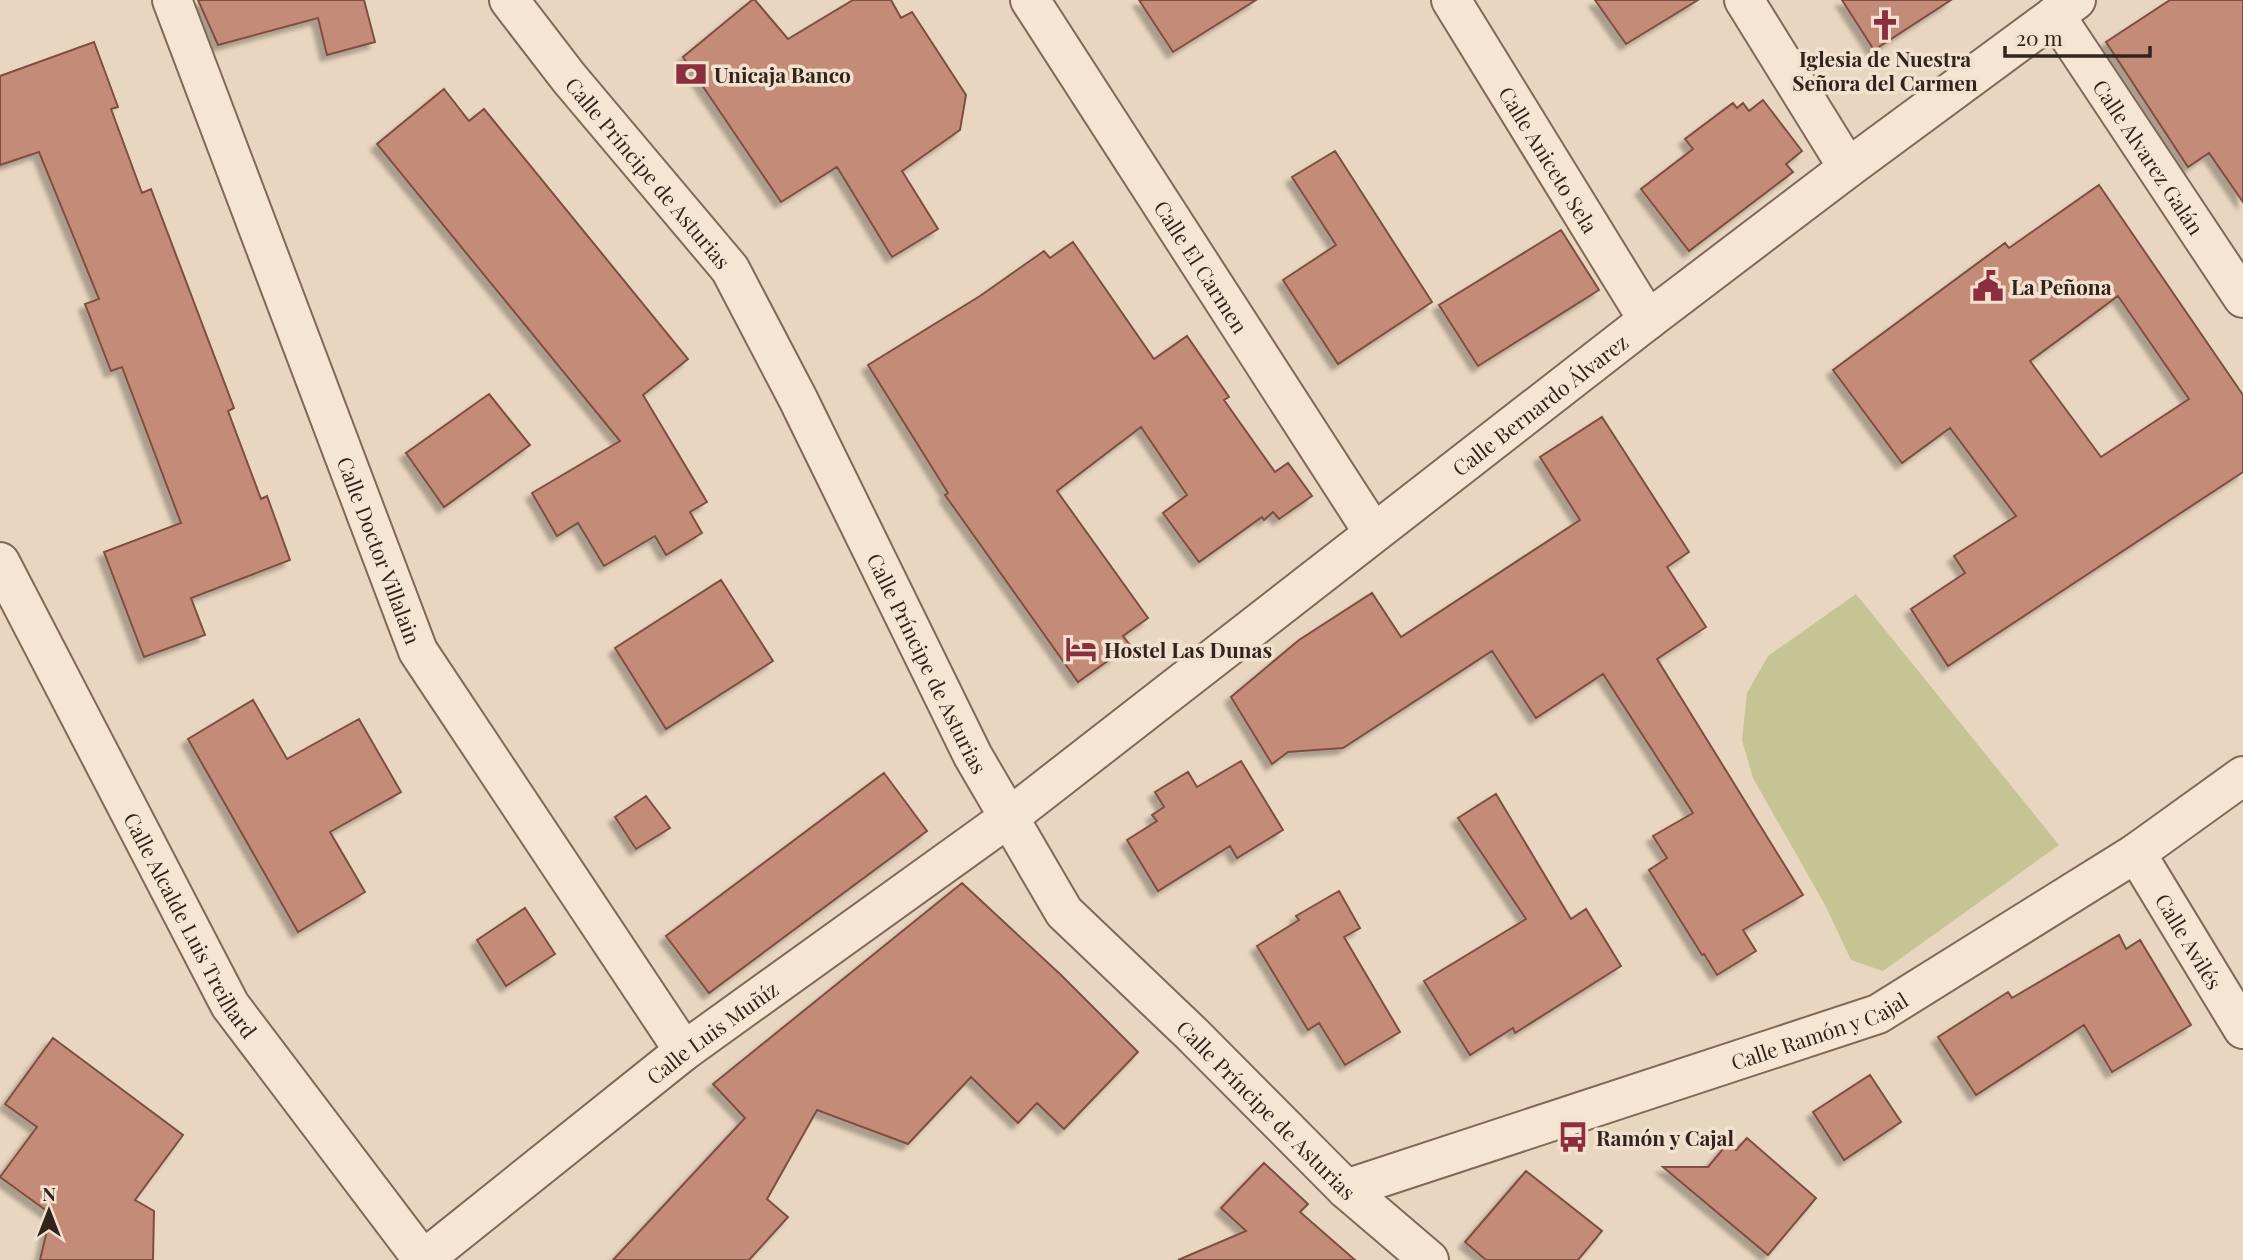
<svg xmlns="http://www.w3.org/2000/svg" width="2243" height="1260" font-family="'Playfair Display',serif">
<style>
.green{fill:#c6c395}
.building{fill:#c58b79;stroke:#7e4f41;stroke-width:2;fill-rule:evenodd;filter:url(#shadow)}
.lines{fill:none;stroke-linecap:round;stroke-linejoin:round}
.street-casing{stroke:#816859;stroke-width:42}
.street{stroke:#f5e5d2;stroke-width:38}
.labels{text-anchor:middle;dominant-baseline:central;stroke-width:7;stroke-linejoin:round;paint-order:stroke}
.poi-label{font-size:21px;font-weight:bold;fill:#32231d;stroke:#f2e1cf;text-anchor:start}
.street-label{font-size:21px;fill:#32231d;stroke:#f2e1cf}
</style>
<defs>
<filter id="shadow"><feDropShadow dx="-6" dy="6" stdDeviation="2" flood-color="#0004"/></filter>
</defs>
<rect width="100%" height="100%" fill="#e9d6c0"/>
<!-- green -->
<path class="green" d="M 1856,594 L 2059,845 L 1883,971 L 1851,960 L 1825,905 L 1753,778 L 1742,740 L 1747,693 L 1768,656 Z"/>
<!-- building -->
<path class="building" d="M 198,0 L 364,0 L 375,42 L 327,55 L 318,18 L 218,45 Z
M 752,0 L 755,0 L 788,39 L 853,0 L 891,0 L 901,18 L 912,12 L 966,95 L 960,130 L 902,171 L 938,229 L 892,257 L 837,167 L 781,202 L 683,57 Z
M 1139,0 L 1256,0 L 1173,52 Z
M 1595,0 L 1698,0 L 1626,44 Z
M 1842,0 L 1951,0 L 1874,50 Z
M 2170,0 L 2243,0 L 2243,202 L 2209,153 L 2188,167 L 2106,42 Z
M 94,42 L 118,107 L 111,109 L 142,193 L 151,189 L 234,408 L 228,411 L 261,499 L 267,496 L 290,560 L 191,598 L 205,635 L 144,657 L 104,552 L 181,523 L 122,367 L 111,371 L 85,304 L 99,299 L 39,152 L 0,165 L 0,76 Z
M 444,89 L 469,121 L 484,109 L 688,359 L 643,395 L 707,502 L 690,512 L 702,533 L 666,555 L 655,536 L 604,566 L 578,523 L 557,536 L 532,493 L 620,441 L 377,144 Z
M 1763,100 L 1802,151 L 1786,164 L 1793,172 L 1689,251 L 1641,189 L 1693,149 L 1685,139 L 1733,103 L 1737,108 L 1743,103 L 1749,111 Z
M 1335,151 L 1432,302 L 1338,364 L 1283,280 L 1336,245 L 1292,177 Z
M 2099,185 L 2243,395 L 2243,472 L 1948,666 L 1911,609 L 1965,573 L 1954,556 L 2016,516 L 1950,428 L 1902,463 L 1833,370 L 2005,243 L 2009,248 ZM 2118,296 L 2189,399 L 2101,457 L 2030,361 Z
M 1561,230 L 1599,290 L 1478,366 L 1439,305 Z
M 1073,242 L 1154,359 L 1187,336 L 1229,397 L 1224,400 L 1275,472 L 1288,463 L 1312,496 L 1279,519 L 1273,512 L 1264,520 L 1262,517 L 1199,562 L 1163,513 L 1187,495 L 1141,427 L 1057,491 L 1148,618 L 1123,636 L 1130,645 L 1078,682 L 945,495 L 948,493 L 868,365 L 980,296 L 1044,251 L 1050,258 Z
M 489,394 L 530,445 L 444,507 L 406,453 Z
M 1602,417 L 1689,552 L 1667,567 L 1706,627 L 1657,659 L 1803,895 L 1743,930 L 1756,951 L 1717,975 L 1704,954 L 1702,955 L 1649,870 L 1667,858 L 1653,836 L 1693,813 L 1603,674 L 1536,718 L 1492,651 L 1343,748 L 1288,752 L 1272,764 L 1231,697 L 1299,640 L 1372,593 L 1401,637 L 1580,520 L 1540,457 Z
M 721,580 L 773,661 L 666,729 L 615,648 Z
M 253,700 L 287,759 L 359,719 L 401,792 L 330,832 L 365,892 L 298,932 L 188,739 Z
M 1241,761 L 1283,830 L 1237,858 L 1230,846 L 1158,891 L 1127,840 L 1157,821 L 1152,815 L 1164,807 L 1155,792 L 1188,772 L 1197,787 Z
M 884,773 L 927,831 L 709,993 L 666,936 Z
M 1496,794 L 1571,919 L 1586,909 L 1621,966 L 1515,1033 L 1513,1028 L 1470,1055 L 1424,981 L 1526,919 L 1458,818 Z
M 646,796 L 670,828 L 636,849 L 615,817 Z
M 962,883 L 1061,975 L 1138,1052 L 1064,1129 L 1037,1103 L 1018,1123 L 971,1077 L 908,1144 L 817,1110 L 767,1199 L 788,1217 L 749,1260 L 613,1260 L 745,1118 L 713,1084 Z
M 1339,891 L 1360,928 L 1344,937 L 1400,1032 L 1345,1065 L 1319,1023 L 1308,1030 L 1257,946 L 1299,920 L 1296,916 Z
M 525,908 L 555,954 L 506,986 L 477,940 Z
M 2119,935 L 2126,949 L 2140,940 L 2191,1025 L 2112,1072 L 2084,1025 L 1976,1095 L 1938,1037 L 2008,992 L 2012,998 Z
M 53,1038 L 183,1135 L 135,1200 L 154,1211 L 153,1260 L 40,1260 L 51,1214 L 0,1177 L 37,1127 L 5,1104 Z
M 1870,1075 L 1901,1122 L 1844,1160 L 1813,1112 Z
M 1747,1138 L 1816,1198 L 1768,1255 L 1663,1167 L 1708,1167 L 1728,1143 L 1736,1150 Z
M 1264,1163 L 1308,1204 L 1300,1212 L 1355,1260 L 1178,1260 L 1246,1231 L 1221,1208 Z
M 1526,1171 L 1602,1231 L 1578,1260 L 1486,1260 L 1465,1242 Z"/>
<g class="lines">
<defs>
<g id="street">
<path id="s1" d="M 172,0 L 418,651 L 684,1051"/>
<path id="s2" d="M 509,0 L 569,78 L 730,269 L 798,399 L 973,756 L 1064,912 L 1192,1034 L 1346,1189 L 1429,1260"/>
<path id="s3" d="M 1030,0 L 1373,532"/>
<path id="s4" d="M 1451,0 L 1648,320"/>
<path d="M 1744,0 L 1848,168"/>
<path id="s5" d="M 2055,15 L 2243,298"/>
<path id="s6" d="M 0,562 L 230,1005 L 423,1260"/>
<path id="s7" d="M 2136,853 L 2243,1029"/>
<path id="s8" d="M 1346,1189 L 1878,1014 L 2136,853 L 2243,776"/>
<path id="s9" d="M 423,1260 L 684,1051 L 1008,818 L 1648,320 L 1848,168 L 2076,0"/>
</g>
</defs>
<!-- street casing -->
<use href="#street" class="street-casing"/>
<!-- street -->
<use href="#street" class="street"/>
</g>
<!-- icons -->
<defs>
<symbol id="church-bare" viewBox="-9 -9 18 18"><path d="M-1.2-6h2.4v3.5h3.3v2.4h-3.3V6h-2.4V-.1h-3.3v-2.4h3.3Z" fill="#8b2f3f" stroke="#f2e1cf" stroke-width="2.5" paint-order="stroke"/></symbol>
<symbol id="bank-bare" viewBox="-9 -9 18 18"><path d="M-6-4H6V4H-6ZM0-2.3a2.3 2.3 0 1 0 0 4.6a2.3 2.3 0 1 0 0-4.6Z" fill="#8b2f3f" stroke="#f2e1cf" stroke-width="2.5" paint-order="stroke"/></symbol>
<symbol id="civic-bare" viewBox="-9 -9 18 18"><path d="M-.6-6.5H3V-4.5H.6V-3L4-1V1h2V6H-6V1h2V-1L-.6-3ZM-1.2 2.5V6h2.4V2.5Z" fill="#8b2f3f" stroke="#f2e1cf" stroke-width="2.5" paint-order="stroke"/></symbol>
<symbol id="hotel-bare" viewBox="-9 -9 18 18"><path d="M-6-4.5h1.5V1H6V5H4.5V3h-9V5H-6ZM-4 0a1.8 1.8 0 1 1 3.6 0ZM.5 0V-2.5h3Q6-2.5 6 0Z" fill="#8b2f3f" stroke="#f2e1cf" stroke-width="2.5" paint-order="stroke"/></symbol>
<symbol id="bus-bare" viewBox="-9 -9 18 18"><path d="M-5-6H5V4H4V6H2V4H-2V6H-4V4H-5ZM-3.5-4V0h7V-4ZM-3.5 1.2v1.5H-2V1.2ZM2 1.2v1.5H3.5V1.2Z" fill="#8b2f3f" stroke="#f2e1cf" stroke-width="2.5" paint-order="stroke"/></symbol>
</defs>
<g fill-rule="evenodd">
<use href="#church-bare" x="1863" y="3" width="44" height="44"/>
<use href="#bank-bare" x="669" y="52" width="44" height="44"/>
<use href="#civic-bare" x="1966" y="264" width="44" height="44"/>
<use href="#hotel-bare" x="1059" y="627" width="44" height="44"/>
<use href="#bus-bare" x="1551" y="1115" width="44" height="44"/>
</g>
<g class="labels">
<!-- poi labels -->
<g class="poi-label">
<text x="1885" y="58" text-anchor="middle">Iglesia de Nuestra<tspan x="1885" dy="24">Señora del Carmen</tspan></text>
<text x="714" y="74">Unicaja Banco</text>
<text x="2011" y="286">La Peñona</text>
<text x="1104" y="649">Hostel Las Dunas</text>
<text x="1596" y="1137">Ramón y Cajal</text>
</g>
<!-- street labels -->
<g class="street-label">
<text stroke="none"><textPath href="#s5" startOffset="170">Calle Alvarez Galán</textPath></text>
<text stroke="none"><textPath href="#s4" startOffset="187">Calle Aniceto Sela</textPath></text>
<text stroke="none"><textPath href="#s2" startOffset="222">Calle Príncipe de Asturias</textPath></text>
<text stroke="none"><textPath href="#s3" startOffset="317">Calle El Carmen</textPath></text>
<text stroke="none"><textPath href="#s9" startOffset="1407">Calle Bernardo Álvarez</textPath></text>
<text stroke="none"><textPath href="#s1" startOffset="588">Calle Doctor Villalain</textPath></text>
<text stroke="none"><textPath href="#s2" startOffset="789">Calle Príncipe de Asturias</textPath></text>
<text stroke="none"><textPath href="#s6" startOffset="410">Calle Alcalde Luis Treillard</textPath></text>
<text stroke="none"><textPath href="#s7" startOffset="103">Calle Avilés</textPath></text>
<text stroke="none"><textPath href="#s8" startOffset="499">Calle Ramón y Cajal</textPath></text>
<text stroke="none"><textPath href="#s9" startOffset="368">Calle Luis Muñíz</textPath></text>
<text stroke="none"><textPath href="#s2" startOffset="1356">Calle Príncipe de Asturias</textPath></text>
</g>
</g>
<!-- north arrow -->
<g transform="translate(49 1211)" stroke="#f2e1cf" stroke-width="5" paint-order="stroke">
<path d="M0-5L12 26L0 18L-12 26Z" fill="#32231d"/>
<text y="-10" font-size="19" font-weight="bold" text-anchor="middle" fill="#32231d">N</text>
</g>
<!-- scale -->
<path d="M2005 46v10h145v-10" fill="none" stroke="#32231d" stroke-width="3.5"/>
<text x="2016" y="46" font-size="21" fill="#32231d" stroke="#f2e1cf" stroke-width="5" paint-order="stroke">20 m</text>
</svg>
